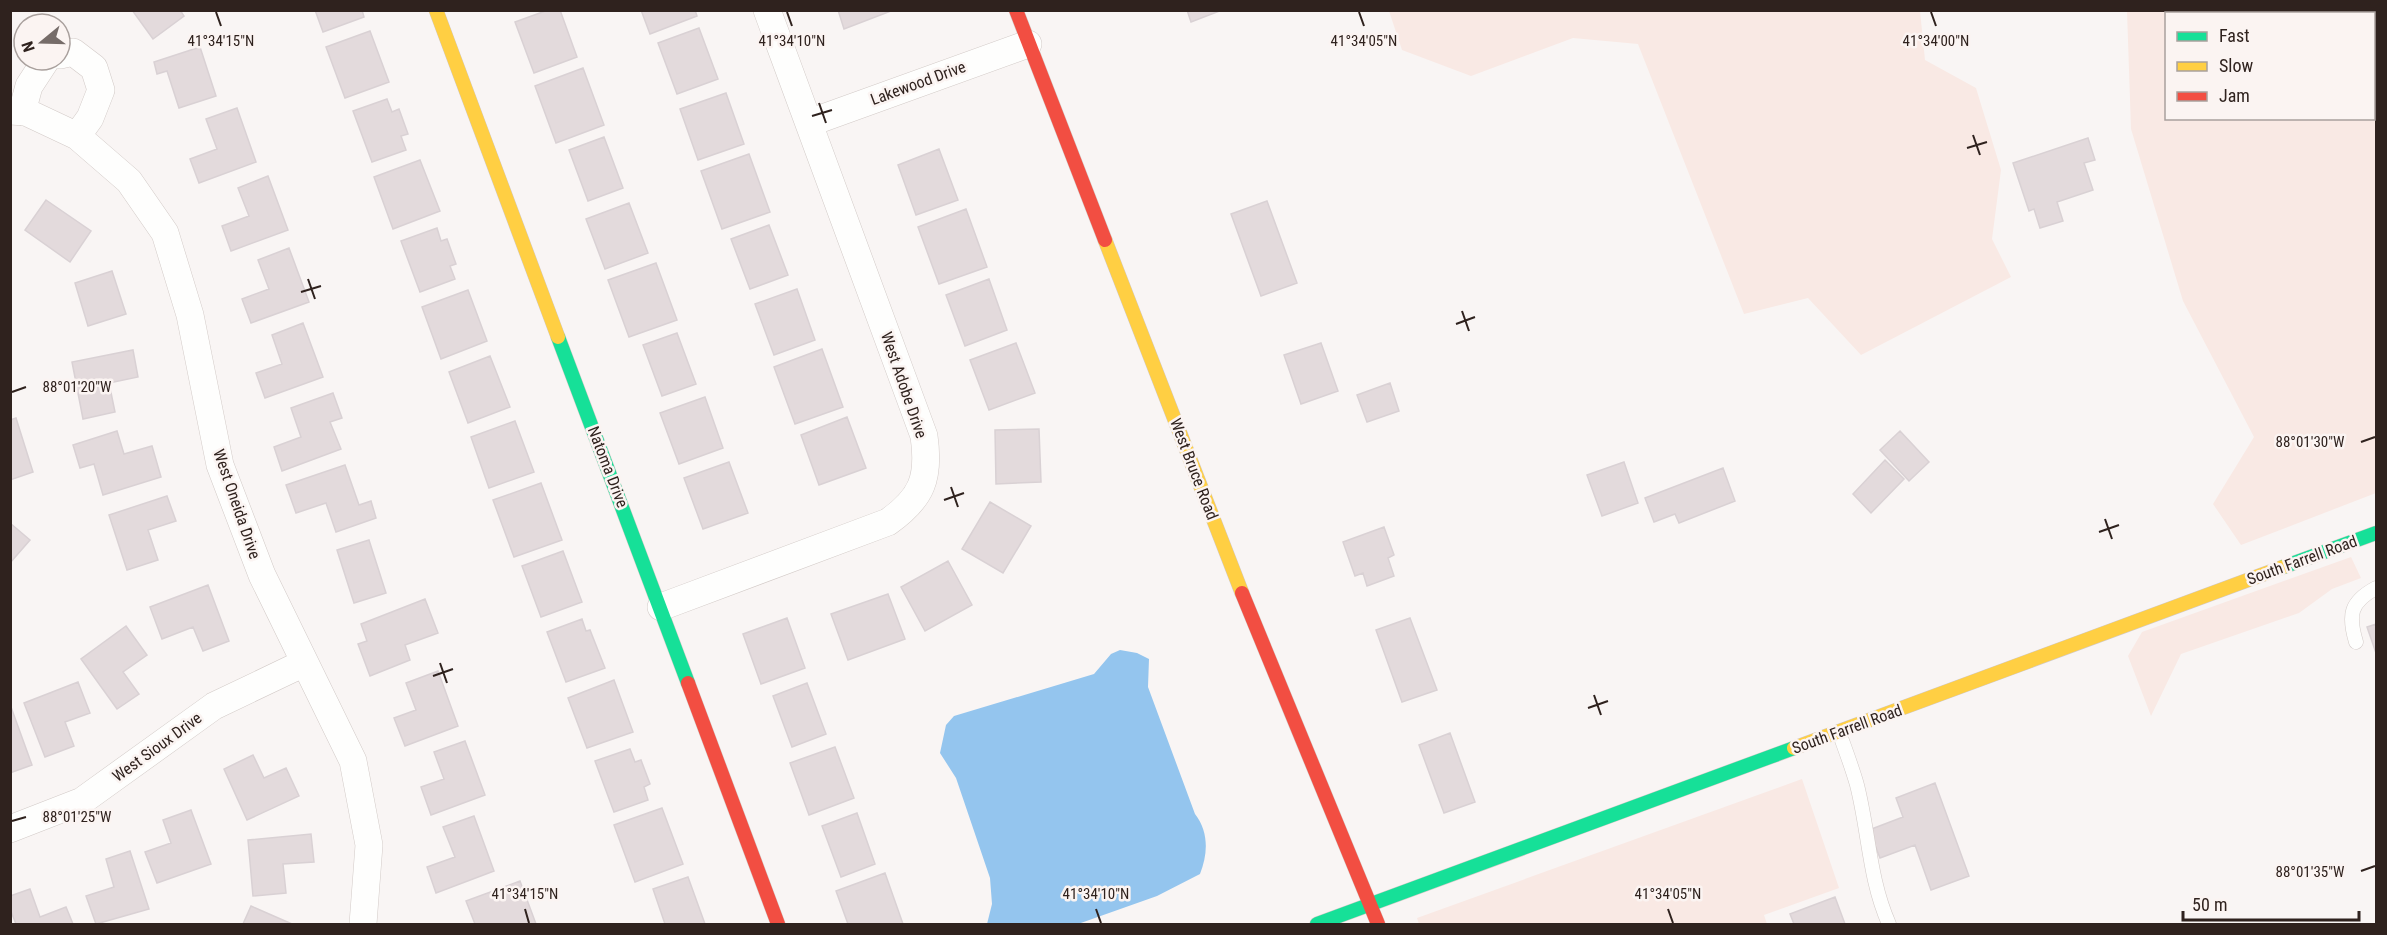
<svg xmlns="http://www.w3.org/2000/svg" width="2387" height="935" font-family="'Roboto Condensed',sans-serif">
<style>
.green{fill:#f9e9e4;fill-rule:evenodd}
.water{fill:#94c5ee}
.building{fill:#e3dadc;stroke:#d9d1d4;stroke-width:1.5}
.lines{fill:none;stroke-linecap:round;stroke-linejoin:round}
.lane-casing{stroke:#d2cac7;stroke-width:15}
.street-casing{stroke:#d2cac7;stroke-width:28}
.fast-casing{stroke:#d2cac7;stroke-width:15}
.slow-casing{stroke:#d2cac7;stroke-width:15}
.jam-casing{stroke:#d2cac7;stroke-width:15}
.lane{stroke:#fefefd;stroke-width:14}
.street{stroke:#fefefd;stroke-width:27}
.fast{stroke:#16e098;stroke-width:14}
.slow{stroke:#ffcf43;stroke-width:14}
.jam{stroke:#f24e42;stroke-width:14}
.ticks{fill:none;stroke:#2f221e;stroke-width:2}
.labels{text-anchor:middle;dominant-baseline:central;stroke-width:5;stroke-linejoin:round;paint-order:stroke}
.street-label{font-size:16px;fill:#2f221e;stroke:#fbf4f2}
.ticks-label{font-size:15px;text-anchor:middle;fill:#2f221e;stroke:#fbf4f2;stroke-width:5;stroke-linejoin:round;paint-order:stroke}
</style>
<rect width="100%" height="100%" fill="#f9f5f4"/>
<!-- green -->
<path class="green" d="M 1389,11 L 1920,11 L 1925,60 L 1976,88 L 2001,170 L 1992,239 L 2011,277 L 1861,355 L 1808,298 L 1744,314 L 1638,44 L 1573,38 L 1471,76 L 1402,50 Z
M 2127,11 L 2376,11 L 2376,493 L 2241,545 L 2213,504 L 2254,437 L 2183,301 L 2131,129 ZM 2166,14 L 2374,14 L 2374,118 L 2166,118 Z
M 2351,557 L 2361,578 L 2332,589 L 2299,613 L 2181,654 L 2151,716 L 2128,656 L 2142,632 Z
M 1802,779 L 1839,888 L 1764,915 L 1767,924 L 1419,924 L 1417,918 Z"/>
<!-- water -->
<path class="water" d="M 1120,650 L 1137,653 L 1149,659 L 1148,687 L 1195,814 C 1209,832 1208,854 1200,874 L 1157,896 L 1078,924 L 987,924 L 992,904 L 990,878 L 956,778 L 940,753 L 946,725 L 954,716 L 1094,674 L 1111,654 Z"/>
<!-- building -->
<path class="building" d="M 132,10 L 180,10 L 184,16 L 153,39 Z
M 315,10 L 362,10 L 364,17 L 323,32 Z
M 548,10 L 560,10 L 577,57 L 534,73 L 515,22 Z
M 641,10 L 695,10 L 697,16 L 650,34 Z
M 838,10 L 891,10 L 891,11 L 844,29 Z
M 1187,10 L 1222,10 L 1191,22 Z
M 2376,15 L 2376,55 L 2374,56 L 2374,16 Z
M 699,28 L 718,79 L 677,94 L 658,43 Z
M 370,31 L 389,82 L 345,98 L 326,47 Z
M 200,47 L 216,96 L 179,108 L 167,71 L 157,74 L 154,62 Z
M 583,68 L 604,125 L 556,143 L 535,86 Z
M 726,93 L 744,144 L 698,160 L 680,109 Z
M 387,99 L 392,112 L 399,109 L 408,134 L 401,136 L 406,150 L 372,162 L 353,111 Z
M 237,108 L 256,162 L 199,183 L 190,159 L 217,149 L 206,119 Z
M 604,137 L 623,188 L 588,201 L 569,150 Z
M 2088,138 L 2095,160 L 2084,163 L 2093,190 L 2057,202 L 2063,221 L 2040,228 L 2034,209 L 2029,211 L 2013,163 Z
M 939,149 L 958,200 L 916,215 L 898,165 Z
M 749,154 L 770,212 L 722,229 L 701,171 Z
M 420,160 L 440,211 L 393,229 L 374,177 Z
M 268,176 L 288,230 L 231,251 L 222,226 L 249,216 L 238,188 Z
M 46,200 L 91,231 L 70,262 L 25,230 Z
M 1267,201 L 1297,283 L 1261,296 L 1231,214 Z
M 629,203 L 648,253 L 605,269 L 586,219 Z
M 966,209 L 987,267 L 939,284 L 918,227 Z
M 769,225 L 788,275 L 750,289 L 731,239 Z
M 437,228 L 441,241 L 447,239 L 456,264 L 450,266 L 455,279 L 420,292 L 401,241 Z
M 289,248 L 309,302 L 251,323 L 242,299 L 269,289 L 258,260 Z
M 656,263 L 677,320 L 629,337 L 608,280 Z
M 112,271 L 126,314 L 88,326 L 75,283 Z
M 989,279 L 1007,330 L 965,346 L 946,295 Z
M 797,289 L 815,340 L 774,355 L 755,304 Z
M 468,290 L 487,341 L 441,359 L 422,307 Z
M 303,323 L 323,377 L 265,398 L 256,373 L 282,364 L 272,335 Z
M 677,333 L 696,384 L 662,396 L 643,345 Z
M 1016,343 L 1035,393 L 989,410 L 970,360 Z
M 1321,343 L 1338,391 L 1301,404 L 1284,355 Z
M 822,349 L 843,407 L 795,424 L 774,367 Z
M 133,350 L 138,377 L 109,383 L 115,412 L 83,419 L 72,362 Z
M 490,356 L 510,407 L 468,423 L 449,372 Z
M 1390,383 L 1399,411 L 1367,422 L 1357,395 Z
M 333,393 L 342,418 L 330,422 L 341,449 L 282,471 L 274,447 L 301,437 L 291,408 Z
M 705,397 L 723,448 L 679,464 L 660,413 Z
M 847,417 L 866,468 L 819,485 L 801,435 Z
M 16,418 L 33,472 L 10,480 L 10,420 Z
M 515,421 L 534,472 L 489,488 L 471,437 Z
M 1039,429 L 1041,482 L 996,484 L 995,430 Z
M 117,431 L 124,454 L 152,446 L 161,477 L 103,495 L 94,464 L 80,468 L 73,445 Z
M 1900,431 L 1929,462 L 1909,481 L 1880,450 Z
M 1885,460 L 1904,479 L 1871,513 L 1853,494 Z
M 729,462 L 748,513 L 703,529 L 684,478 Z
M 1624,462 L 1638,503 L 1602,516 L 1587,475 Z
M 345,465 L 359,505 L 371,501 L 376,518 L 336,532 L 326,503 L 296,513 L 286,485 Z
M 1723,468 L 1735,501 L 1679,523 L 1675,514 L 1654,522 L 1645,498 Z
M 541,483 L 562,540 L 514,557 L 493,500 Z
M 167,496 L 176,521 L 148,530 L 158,560 L 127,570 L 109,515 Z
M 990,502 L 1031,526 L 1003,573 L 962,549 Z
M 10,523 L 30,540 L 10,563 Z
M 1384,527 L 1394,555 L 1388,558 L 1394,576 L 1367,586 L 1363,573 L 1355,576 L 1343,542 Z
M 369,540 L 386,593 L 354,603 L 337,550 Z
M 563,551 L 582,602 L 541,617 L 522,566 Z
M 948,561 L 972,605 L 925,631 L 901,587 Z
M 208,585 L 229,641 L 203,651 L 193,627 L 162,639 L 150,607 Z
M 888,594 L 905,639 L 848,660 L 831,614 Z
M 425,599 L 438,633 L 405,645 L 410,660 L 370,676 L 358,644 L 367,641 L 361,624 Z
M 787,618 L 805,668 L 761,684 L 743,634 Z
M 1410,618 L 1437,690 L 1402,702 L 1376,630 Z
M 582,619 L 586,631 L 590,630 L 605,668 L 566,682 L 547,632 Z
M 2376,624 L 2376,653 L 2367,627 Z
M 126,626 L 147,655 L 123,672 L 139,694 L 117,709 L 81,659 Z
M 438,671 L 458,726 L 405,746 L 394,718 L 416,710 L 406,683 Z
M 614,680 L 633,732 L 587,748 L 568,698 Z
M 78,682 L 90,713 L 65,722 L 74,746 L 45,757 L 24,703 Z
M 807,683 L 826,734 L 792,747 L 773,696 Z
M 11,707 L 32,765 L 10,773 L 10,707 Z
M 1450,733 L 1475,802 L 1444,813 L 1419,745 Z
M 465,741 L 485,795 L 431,815 L 421,787 L 444,779 L 434,752 Z
M 835,747 L 854,798 L 809,815 L 790,763 Z
M 630,749 L 635,762 L 641,760 L 650,784 L 644,787 L 648,800 L 614,812 L 595,761 Z
M 253,755 L 264,778 L 286,768 L 299,796 L 247,820 L 224,769 Z
M 1935,783 L 1969,876 L 1931,890 L 1915,845 L 1880,858 L 1869,830 L 1903,817 L 1896,798 Z
M 662,808 L 683,864 L 635,882 L 614,825 Z
M 191,810 L 211,864 L 157,883 L 145,852 L 171,843 L 163,820 Z
M 857,813 L 875,864 L 841,877 L 822,826 Z
M 474,816 L 494,871 L 436,893 L 427,867 L 455,857 L 443,827 Z
M 311,834 L 314,862 L 283,864 L 286,893 L 253,896 L 248,840 Z
M 130,851 L 149,909 L 96,924 L 86,896 L 114,887 L 106,859 Z
M 885,873 L 903,924 L 848,924 L 836,891 Z
M 688,877 L 705,924 L 665,924 L 653,889 Z
M 520,881 L 536,924 L 475,924 L 466,901 Z
M 30,889 L 40,917 L 66,907 L 73,924 L 16,924 L 10,909 L 10,896 Z
M 1835,897 L 1845,924 L 1794,924 L 1790,914 Z
M 251,906 L 292,924 L 243,924 Z"/>
<g class="lines">
<defs>
<path id="lane" d="M 2356,642 C 2348,615 2350,602 2376,588
M 1839,732 C 1845,749 1852,767 1857,785 C 1869,832 1869,879 1889,924"/>
<path id="street" d="M 60,55 L 73,52 L 94,68 L 101,90 L 90,118 L 77,136
M 10,111 L 26,112 L 77,136 L 129,181 L 165,233 L 190,315 L 220,465 L 262,575 L 353,761 L 369,845 L 363,924
M 22,112 L 29,86 L 46,60
M 809,123 L 1028,44
M 661,607 L 888,522 C 922,498 930,478 924,436 L 767,10
M 10,829 L 82,801 L 214,706 L 304,663"/>
<path id="fast" d="M 558,337 L 688,683
M 2283,567 L 2376,533
M 1317,924 L 1794,748"/>
<path id="slow" d="M 436,10 L 558,337
M 1105,240 L 1242,593
M 1794,748 L 2283,567"/>
<path id="jam" d="M 1016,10 L 1105,240
M 1242,593 L 1378,924
M 688,683 L 778,924"/>
</defs>
<!-- lane casing -->
<use href="#lane" class="lane-casing"/>
<!-- street casing -->
<use href="#street" class="street-casing"/>
<!-- fast casing -->
<use href="#fast" class="fast-casing"/>
<!-- slow casing -->
<use href="#slow" class="slow-casing"/>
<!-- jam casing -->
<use href="#jam" class="jam-casing"/>
<!-- lane -->
<use href="#lane" class="lane"/>
<!-- street -->
<use href="#street" class="street"/>
<!-- fast -->
<use href="#fast" class="fast"/>
<!-- slow -->
<use href="#slow" class="slow"/>
<!-- jam -->
<use href="#jam" class="jam"/>
</g>
<!-- ticks -->
<path class="ticks" d="M 216,12 L 221,26M 787,12 L 792,26M 1359,12 L 1364,26M 1931,12 L 1936,26M 819,103 L 826,123M 812,116 L 832,110M 1973,135 L 1980,155M 1967,148 L 1987,142M 308,279 L 315,299M 301,292 L 321,286M 1462,311 L 1469,331M 1456,324 L 1475,317M 12,392 L 26,387M 2361,442 L 2375,437M 951,487 L 958,507M 944,500 L 964,493M 2105,519 L 2112,539M 2099,532 L 2119,525M 440,663 L 447,683M 433,676 L 453,669M 1594,695 L 1601,715M 1588,708 L 1608,701M 12,821 L 26,817M 2361,871 L 2375,866M 525,909 L 529,923M 1096,909 L 1101,923M 1668,909 L 1673,923"/>
<g class="labels">
<!-- street labels -->
<g class="street-label">
<text transform="translate(918 83) rotate(-20)">Lakewood Drive</text>
<text transform="translate(904 385) rotate(71)">West Adobe Drive</text>
<text transform="translate(608 467) rotate(69)">Natoma Drive</text>
<text transform="translate(1194 469) rotate(69)">West Bruce Road</text>
<text transform="translate(237 504) rotate(71)">West Oneida Drive</text>
<text transform="translate(2302 560) rotate(-20)">South Farrell Road</text>
<text transform="translate(1847 729) rotate(-20)">South Farrell Road</text>
<text transform="translate(157 747) rotate(-36)">West Sioux Drive</text>
</g>
</g>
<g class="ticks-label">
<text x="221" y="46">41°34'15"N</text>
<text x="792" y="46">41°34'10"N</text>
<text x="1364" y="46">41°34'05"N</text>
<text x="1936" y="46">41°34'00"N</text>
<text x="77" y="392">88°01'20"W</text>
<text x="2310" y="447">88°01'30"W</text>
<text x="77" y="822">88°01'25"W</text>
<text x="2310" y="877">88°01'35"W</text>
<text x="525" y="899">41°34'15"N</text>
<text x="1096" y="899">41°34'10"N</text>
<text x="1668" y="899">41°34'05"N</text>
</g>
<!-- border -->
<rect width="2387" height="935" fill="none" stroke="#2f221e" stroke-width="24"/>
<!-- legend -->
<rect x="2165" y="12" width="210" height="108" fill="#fbf4f2" stroke="#a9a09d" stroke-width="1.5"/>
<rect x="2177" y="32" width="30" height="9" fill="#16e098" stroke="#a9a09d" stroke-width="1.5"/>
<text x="2219" y="42" font-size="18" fill="#2f221e">Fast</text>
<rect x="2177" y="62" width="30" height="9" fill="#ffcf43" stroke="#a9a09d" stroke-width="1.5"/>
<text x="2219" y="72" font-size="18" fill="#2f221e">Slow</text>
<rect x="2177" y="92" width="30" height="9" fill="#f24e42" stroke="#a9a09d" stroke-width="1.5"/>
<text x="2219" y="102" font-size="18" fill="#2f221e">Jam</text>
<!-- north arrow -->
<g transform="translate(42 42) rotate(251)"><circle r="28" fill="#fbf4f2" stroke="#a9a09d" stroke-width="1.5"/>
<path d="M0-4.5L10 22L0 15L-10 22Z" fill="#766c69"/>
<text y="-9" font-size="16" font-weight="bold" text-anchor="middle" fill="#2f221e">N</text>
</g>
<!-- scale -->
<path d="M2183 911v9h176v-9" fill="none" stroke="#2f221e" stroke-width="3"/>
<text x="2192" y="911" font-size="18" fill="#2f221e" stroke="#fbf4f2" stroke-width="4.5" paint-order="stroke">50 m</text>
</svg>
